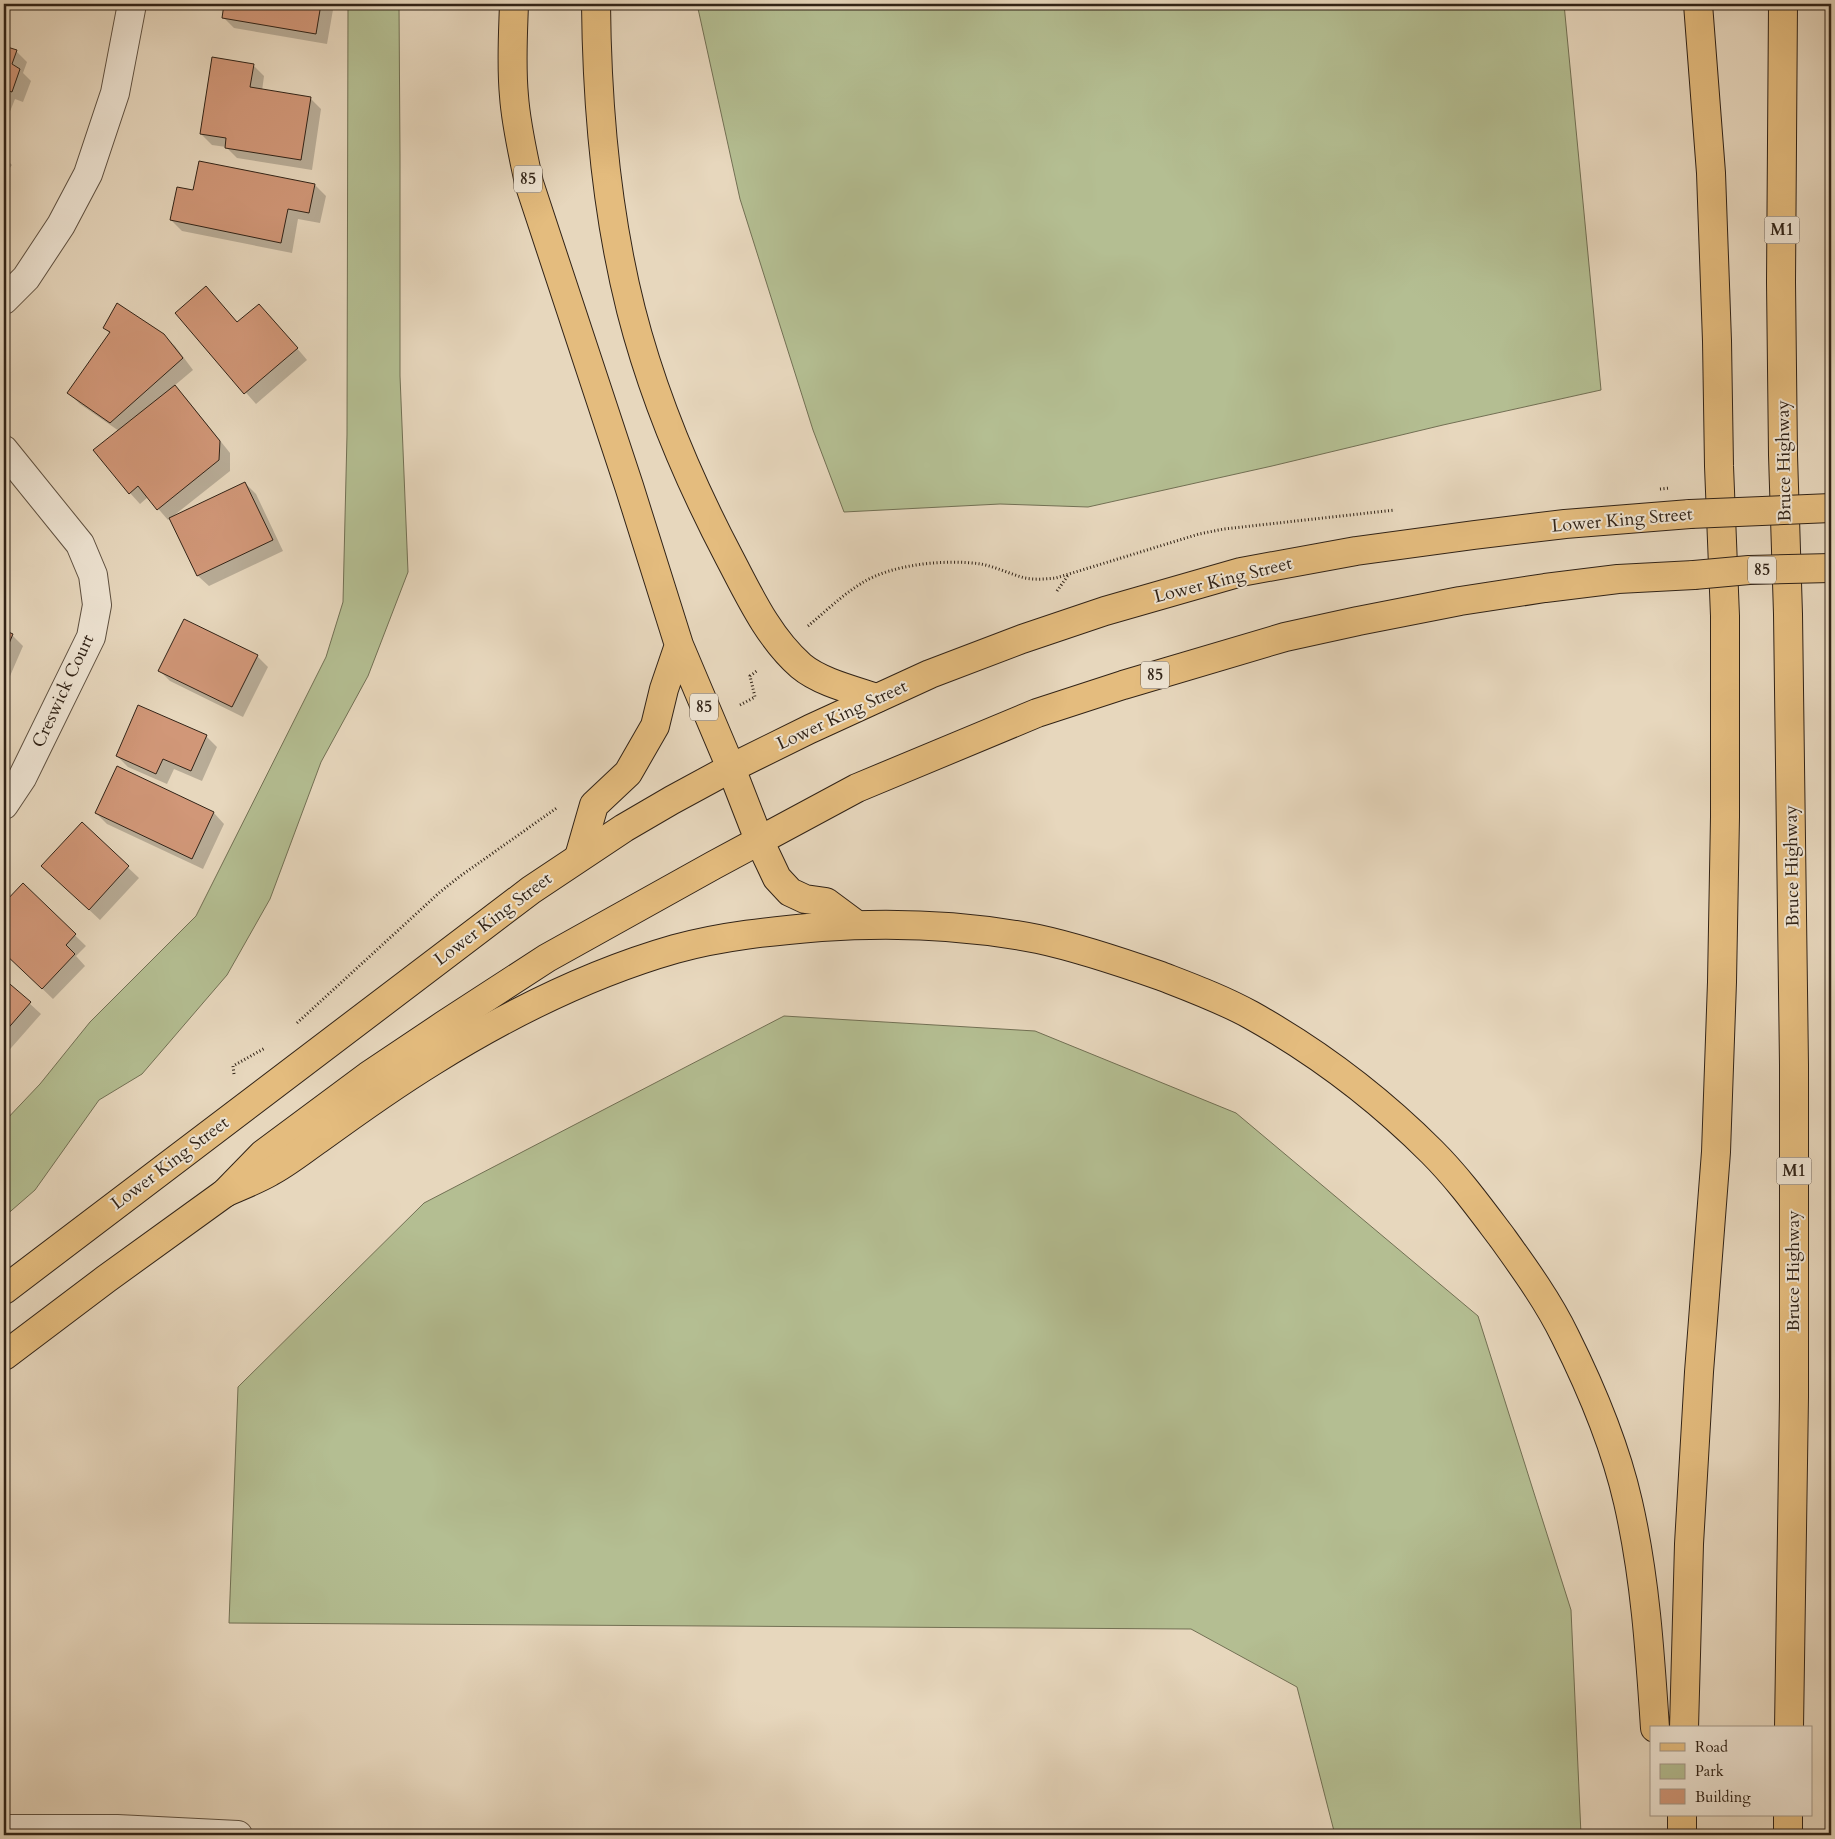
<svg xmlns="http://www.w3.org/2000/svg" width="1835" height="1839" font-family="Cardo,serif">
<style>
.green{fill:#b4be92;stroke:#727054}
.shadow{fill:#0003}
.building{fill:#d19778;stroke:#312317}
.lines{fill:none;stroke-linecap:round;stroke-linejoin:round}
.minor-casing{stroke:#5e5040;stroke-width:30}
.tertiary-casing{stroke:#5e5040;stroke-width:30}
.primary-casing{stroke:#312317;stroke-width:30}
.trunk-casing{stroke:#312317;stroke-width:30}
.motorway-casing{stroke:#312317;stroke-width:30}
.path{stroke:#312317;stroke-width:3;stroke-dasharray:1 2.5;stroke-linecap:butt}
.minor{stroke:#efe5d4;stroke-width:28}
.tertiary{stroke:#efe5d4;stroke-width:28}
.primary{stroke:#e4bc7e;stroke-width:28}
.trunk{stroke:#e4bc7e;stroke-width:28}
.motorway{stroke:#e4bc7e;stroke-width:28}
.primary-bridge-casing{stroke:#312317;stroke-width:30;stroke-linecap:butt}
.path-bridge{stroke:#312317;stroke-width:3;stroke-dasharray:1 2.5;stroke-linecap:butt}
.primary-bridge{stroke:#e4bc7e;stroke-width:28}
.labels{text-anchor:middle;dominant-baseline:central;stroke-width:4;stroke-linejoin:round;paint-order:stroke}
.shield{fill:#efe5d4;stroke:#6a5d50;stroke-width:1}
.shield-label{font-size:16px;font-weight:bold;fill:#312317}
.street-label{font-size:18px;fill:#312317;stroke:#efe5d4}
</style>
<rect width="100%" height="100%" fill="#e7d7bd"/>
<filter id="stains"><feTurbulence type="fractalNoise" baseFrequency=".004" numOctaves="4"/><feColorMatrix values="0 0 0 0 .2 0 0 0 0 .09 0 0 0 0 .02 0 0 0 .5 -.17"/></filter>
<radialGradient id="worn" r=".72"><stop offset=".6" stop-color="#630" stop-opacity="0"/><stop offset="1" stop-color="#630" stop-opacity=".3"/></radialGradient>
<!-- green -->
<path class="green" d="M 348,4 L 399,4 L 400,156 L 400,376 L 408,572 L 368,676 L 321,762 L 270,899 L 227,975 L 142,1074 L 99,1100 L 35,1190 L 4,1217 L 4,1122 L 40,1084 L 90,1022 L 196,916 L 326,657 L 343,602 L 347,435 Z
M 697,4 L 1564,4 L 1601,390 L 1443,425 L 1272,466 L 1088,507 L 1000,504 L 844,512 L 813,430 L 740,199 Z
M 784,1016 L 1035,1031 L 1236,1113 L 1478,1316 L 1571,1610 L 1581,1835 L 1335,1835 L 1297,1687 L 1191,1629 L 229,1623 L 238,1387 L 424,1203 Z"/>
<!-- shadow -->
<path class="shadow" d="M 225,4 L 334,4 L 327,44 L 234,28 L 223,17 Z
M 4,47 L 16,51 L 27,62 L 23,73 L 31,81 L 23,102 L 15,99 L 7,119 L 4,118 Z
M 253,65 L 264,76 L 262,91 L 310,98 L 321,109 L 312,170 L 237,158 L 226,147 L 212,145 L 201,134 Z
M 4,157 L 12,165 L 4,176 Z
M 200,163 L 315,185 L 326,196 L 320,223 L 298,219 L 292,253 L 182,231 L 171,220 L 194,191 Z
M 206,287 L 238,323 L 270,316 L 307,360 L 256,404 L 176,313 Z
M 105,328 L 163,335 L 175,346 L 193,370 L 174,386 L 186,398 L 230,453 L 230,471 L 172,517 L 245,483 L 256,494 L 283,551 L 209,586 L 198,576 L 170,518 L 168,520 L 148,497 L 140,504 L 130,493 L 119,431 L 80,404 L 69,393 L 110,334 Z
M 4,632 L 12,635 L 23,646 L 4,690 Z
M 257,656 L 268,667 L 243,717 L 170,681 L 159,670 Z
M 206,736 L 217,747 L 202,781 L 174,769 L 167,784 L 128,767 L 117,756 Z
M 118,768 L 214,813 L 224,824 L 203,869 L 107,824 L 96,813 Z
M 82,824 L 139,878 L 100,920 L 54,877 Z
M 23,885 L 86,946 L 76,956 L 85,966 L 53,999 L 4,952 L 4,905 Z
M 4,980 L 41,1014 L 4,1056 Z"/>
<!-- building -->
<path class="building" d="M 224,4 L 321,4 L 316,34 L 222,18 Z
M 4,46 L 17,50 L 12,64 L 20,69 L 12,92 L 4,89 Z
M 212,57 L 254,64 L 250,87 L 311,97 L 301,160 L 225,148 L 226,138 L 200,134 Z
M 199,161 L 315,184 L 309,213 L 288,209 L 281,243 L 170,220 L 177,187 L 193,190 Z
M 206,286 L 237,322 L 259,304 L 298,348 L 244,394 L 175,313 Z
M 117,303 L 164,334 L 183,358 L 110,423 L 67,393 L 110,332 L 103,328 Z
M 175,385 L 220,441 L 219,460 L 157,510 L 138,486 L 129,494 L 93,450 Z
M 245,482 L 273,540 L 197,576 L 169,518 Z
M 184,619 L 258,655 L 232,707 L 158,671 Z
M 4,630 L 13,634 L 4,655 Z
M 138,705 L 207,735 L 191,771 L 163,759 L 156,774 L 116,756 Z
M 117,766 L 214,812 L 192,859 L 95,813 Z
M 82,822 L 129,866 L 89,910 L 41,866 Z
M 23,883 L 76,934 L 66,945 L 75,954 L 42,989 L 4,953 L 4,903 Z
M 4,979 L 31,1002 L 4,1033 Z"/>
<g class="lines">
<defs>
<path id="minor" d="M 4,450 L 80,544 L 93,575 L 97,605 L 91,637 L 22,778 L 4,805
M 4,1829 L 117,1829 L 238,1835"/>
<path id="tertiary" d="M 4,300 L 26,278 L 61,225 L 88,174 L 115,93 L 132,4"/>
<path id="primary" d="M 4,1290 L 531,890 L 624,828 L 672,800 L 731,768 L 810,729 L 930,674 L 1022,639 L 1105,611 L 1241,572 L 1356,551 L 1474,535 L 1565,524 L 1690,514
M 4,1356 L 106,1279 L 225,1193 L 263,1154 L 368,1076 L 444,1025 L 547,958 L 714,865 L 857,788 L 1037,713 L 1123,685 L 1285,637 L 1358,621 L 1460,601 L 1545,588 L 1618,579 L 1694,575"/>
<path id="trunk" d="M 514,4 C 513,34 511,65 514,96 C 516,125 523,154 529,183 L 629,486 L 679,645 L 731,768 L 759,840
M 579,857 L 594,805 L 628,773 L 655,726 L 664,689 L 679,645"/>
<path id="motorway" d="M 596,4 C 597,106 606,211 631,310 C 653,396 688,479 729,557 C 749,595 768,637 801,666 C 820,682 853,690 877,698
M 1783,4 L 1781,282 L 1783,455 L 1788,614 L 1794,1065 L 1794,1397 L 1789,1728
M 759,840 L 777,878 L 790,892 L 805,899 L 826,902 L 857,925
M 225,1193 C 240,1186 256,1180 270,1172 C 287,1163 303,1150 319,1139 C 356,1112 394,1085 433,1061 C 507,1015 591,973 675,949 C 722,936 772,931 821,927 C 893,922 967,925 1038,939 C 1080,948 1121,962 1161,976 C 1192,988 1222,999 1251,1015 C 1317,1052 1379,1099 1432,1152 C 1458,1178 1479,1207 1501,1236 C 1524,1268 1548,1301 1565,1336 C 1591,1388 1615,1445 1628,1502 C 1645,1576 1650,1652 1655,1728
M 1684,1728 L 1689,1544 L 1699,1372 L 1716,1152 L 1722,982 L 1725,817 L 1725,616 L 1719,466 L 1717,341 L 1711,173 L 1698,4
M 1682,1815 L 1682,1835
M 1788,1835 L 1788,1815"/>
</defs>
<!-- minor casing -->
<use href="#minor" class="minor-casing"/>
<!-- tertiary casing -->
<use href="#tertiary" class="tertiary-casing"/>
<!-- primary casing -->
<use href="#primary" class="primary-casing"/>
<!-- trunk casing -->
<use href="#trunk" class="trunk-casing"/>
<!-- motorway casing -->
<use href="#motorway" class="motorway-casing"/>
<!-- path -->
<path class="path" d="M 1057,591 L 1069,574
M 808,626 C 825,612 842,595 862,583 C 892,564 946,559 981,564 C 996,567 1010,574 1025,578 C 1035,580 1046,579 1056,578 L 1199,534 L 1224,529 L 1395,510
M 740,705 L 755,697 L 750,676 L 758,670
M 297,1023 L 440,892 L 459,877 L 558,807
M 234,1074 L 233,1066 L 265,1048"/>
<!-- minor -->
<use href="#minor" class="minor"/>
<!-- tertiary -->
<use href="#tertiary" class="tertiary"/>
<!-- primary -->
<use href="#primary" class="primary"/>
<!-- trunk -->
<use href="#trunk" class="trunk"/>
<!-- motorway -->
<use href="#motorway" class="motorway"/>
<defs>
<path id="primary-bridge" d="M 1690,514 L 1831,508
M 1694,575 L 1749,570 L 1831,568"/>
</defs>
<!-- primary-bridge casing -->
<use href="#primary-bridge" class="primary-bridge-casing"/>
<!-- path-bridge -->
<path class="path-bridge" d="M 1660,489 L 1670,488"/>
<!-- primary-bridge -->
<use href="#primary-bridge" class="primary-bridge"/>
</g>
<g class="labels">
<!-- shield labels -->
<g class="shield">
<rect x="514" y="165.5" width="28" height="27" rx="4"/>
<rect x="1764.5" y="216.5" width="35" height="27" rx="4"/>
<rect x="1748" y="556.5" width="28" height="27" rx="4"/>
<rect x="1141" y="661.5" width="28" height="27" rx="4"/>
<rect x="690" y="693.5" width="28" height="27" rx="4"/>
<rect x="1776.5" y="1157.5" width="35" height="27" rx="4"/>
</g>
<g class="shield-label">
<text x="528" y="179">85</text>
<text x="1782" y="230">M1</text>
<text x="1762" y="570">85</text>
<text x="1155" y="675">85</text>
<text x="704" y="707">85</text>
<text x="1794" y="1171">M1</text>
</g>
<!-- street labels -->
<g class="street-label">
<text transform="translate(1784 461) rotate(-91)">Bruce Highway</text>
<text transform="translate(1622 520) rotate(-5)">Lower King Street</text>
<text transform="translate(1223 580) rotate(-14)">Lower King Street</text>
<text transform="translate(63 691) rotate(-65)">Creswick Court</text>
<text transform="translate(842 715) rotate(-25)">Lower King Street</text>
<text transform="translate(1792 866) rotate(-91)">Bruce Highway</text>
<text transform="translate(493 919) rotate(-37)">Lower King Street</text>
<text transform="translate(170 1163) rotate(-37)">Lower King Street</text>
<text transform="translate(1793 1271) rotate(-90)">Bruce Highway</text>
</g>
</g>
<!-- margin -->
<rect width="1835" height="1839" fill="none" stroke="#e7d7bd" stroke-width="20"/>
<rect x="5" y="5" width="1825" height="1829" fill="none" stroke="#312317" stroke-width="2.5"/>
<rect x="10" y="10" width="1815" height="1819" fill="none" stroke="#312317"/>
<!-- legend -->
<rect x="1650" y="1726" width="162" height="90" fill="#efe5d4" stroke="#a39788"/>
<rect x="1660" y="1743" width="25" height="8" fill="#e4bc7e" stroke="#a39788"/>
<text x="1695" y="1752" font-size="15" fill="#312317">Road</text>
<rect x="1660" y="1764" width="25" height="15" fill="#b4be92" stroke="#a39788"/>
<text x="1695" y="1776" font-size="15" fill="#312317">Park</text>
<rect x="1660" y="1789" width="25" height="15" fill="#d19778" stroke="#a39788"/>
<text x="1695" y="1802" font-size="15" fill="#312317">Building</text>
<rect width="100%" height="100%" filter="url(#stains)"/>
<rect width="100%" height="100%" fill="url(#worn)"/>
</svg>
